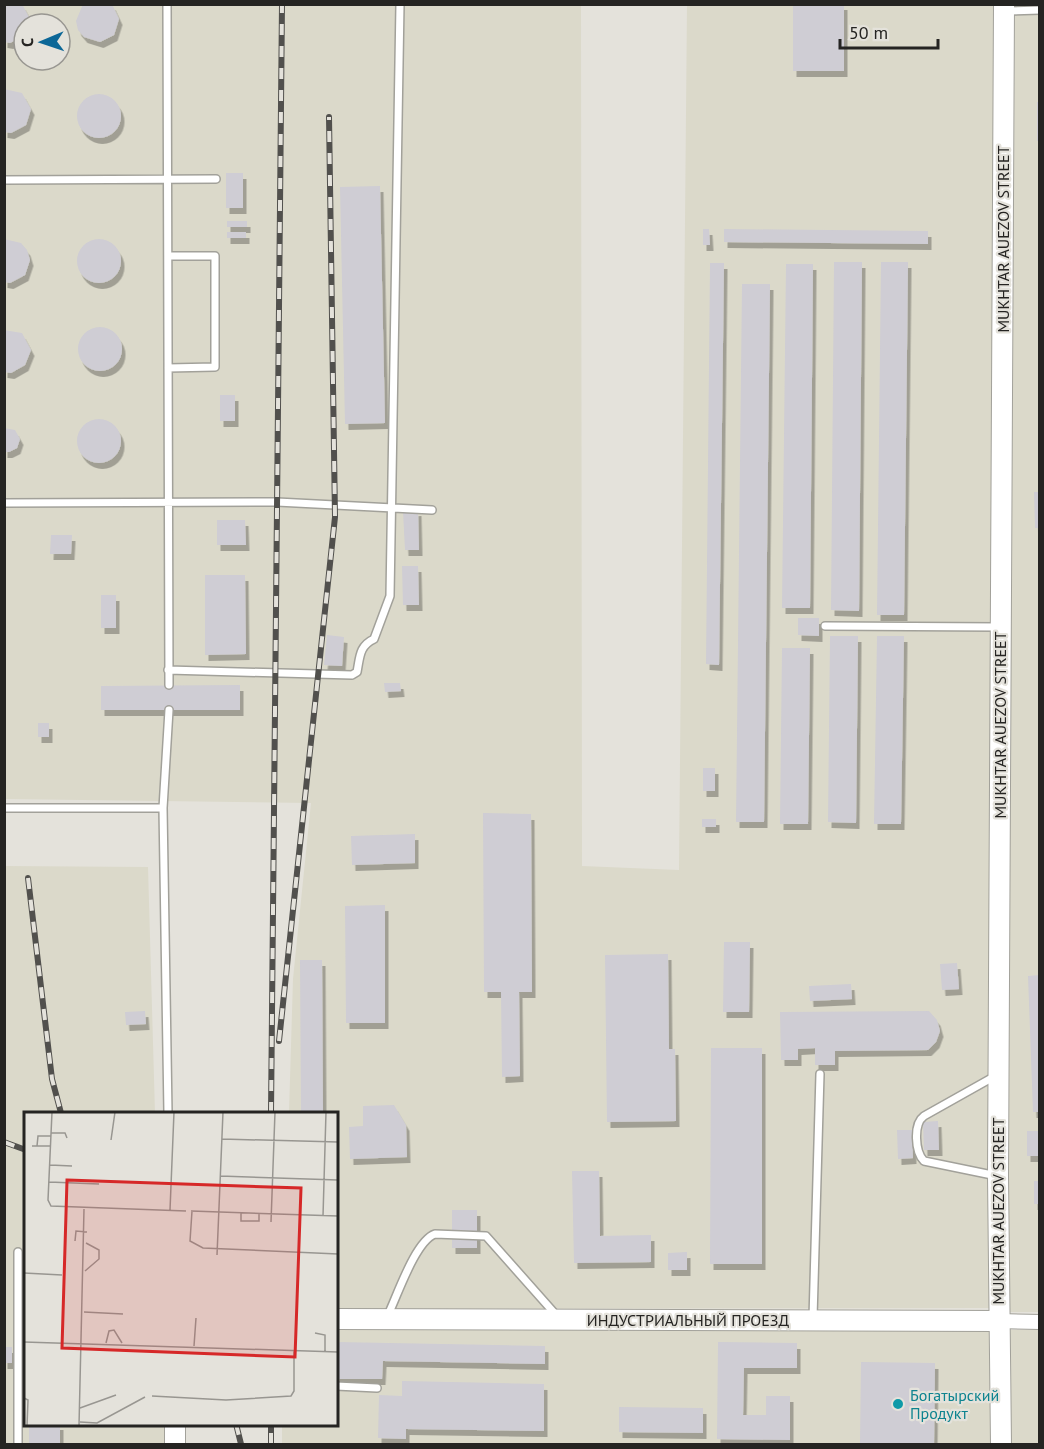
<svg xmlns="http://www.w3.org/2000/svg" width="1044" height="1449" font-family="'PT Sans',sans-serif">
<style>
.built{fill:#dbd9ca;fill-rule:evenodd}
.building{fill:#cfcdd4;filter:url(#shadow)}
.lines{fill:none;stroke-linecap:round;stroke-linejoin:round}
.lane-casing{stroke:#a2a19a;stroke-width:10}
.street-casing{stroke:#a2a19a;stroke-width:16}
.secondary-casing{stroke:#a2a19a;stroke-width:22}
.lane{stroke:#fff;stroke-width:7}
.street{stroke:#fff;stroke-width:14}
.secondary{stroke:#fff;stroke-width:20}
.rail-casing{stroke:#51504d;stroke-width:6}
.rail{stroke:#e4e2db;stroke-width:4;stroke-dasharray:11;stroke-linecap:butt}
.culture-dot{fill:#0f9aa8;stroke:#e4e2db;stroke-width:2}
.labels{text-anchor:middle;dominant-baseline:central;stroke-width:4.5;stroke-linejoin:round;paint-order:stroke}
.street-label{font-size:16px;fill:#252422;stroke:#e4e2db}
.culture-label{font-size:16px;fill:#0d838f;stroke:#e4e2db;text-anchor:start}
.inset-road{fill:none;stroke:#989691;stroke-width:1.5}
.view{fill:#d62828;fill-opacity:0.15;stroke:#d62828;stroke-width:3}
.inset-edge{fill:none;stroke:#252422;stroke-width:3}
</style>
<defs>
<filter id="shadow"><feDropShadow dx="3.5" dy="6" stdDeviation="0" flood-color="#0004"/></filter>
</defs>
<rect width="100%" height="100%" fill="#e4e2db"/>
<!-- built -->
<path class="built" d="M 1039,4 L 1040,1312 L 1007,1312 L 1015,5 Z
M 5,5 L 581,5 L 582,866 L 679,870 L 687,5 L 995,5 L 989,1308 L 336,1309 L 336,1113 L 289,1113 L 293,979 L 311,803 L 5,799 ZM 24,24 L 60,24 L 60,60 L 24,60 Z
M 5,866 L 148,867 L 155,1113 L 26,1113 L 26,1424 L 165,1424 L 165,1444 L 5,1444 Z
M 336,1326 L 989,1328 L 993,1444 L 282,1444 L 282,1424 L 336,1424 Z
M 1007,1330 L 1039,1330 L 1039,1444 L 1011,1444 Z"/>
<!-- building -->
<path class="building" d="M 4,4 L 22,4 L 30,19 L 29,24 L 24,24 L 24,36 L 10,43 L 4,42 Z
M 83,4 L 112,4 L 119,19 L 114,35 L 100,42 L 84,37 L 78,30 L 76,21 Z
M 793,4 L 844,4 L 844,71 L 793,71 Z
M 4,89 L 22,93 L 31,109 L 26,125 L 11,133 L 4,132 Z
M77 116a22 22 0 1 1 44 0a22 22 0 1 1-44 0Z
M 1037,102 L 1040,102 L 1040,141 L 1037,141 Z
M 226,173 L 243,173 L 243,208 L 226,208 Z
M 380,186 L 385,423 L 345,424 L 340,187 Z
M 227,221 L 247,221 L 247,227 L 227,227 Z
M 703,229 L 709,229 L 710,245 L 703,245 Z
M 724,229 L 928,231 L 928,244 L 724,242 Z
M 227,232 L 246,232 L 246,238 L 227,238 Z
M 4,239 L 21,243 L 27,250 L 30,260 L 25,275 L 10,283 L 4,282 Z
M77 261a22 22 0 1 1 44 0a22 22 0 1 1-44 0Z
M 834,262 L 862,262 L 859,611 L 831,610 Z
M 881,262 L 908,262 L 904,615 L 877,615 Z
M 710,263 L 724,263 L 719,665 L 706,664 Z
M 786,264 L 813,264 L 810,608 L 782,608 Z
M 742,284 L 770,284 L 764,822 L 736,822 Z
M78 349a22 22 0 1 1 44 0a22 22 0 1 1-44 0Z
M 4,330 L 22,333 L 31,350 L 25,365 L 11,373 L 4,372 Z
M 220,395 L 235,395 L 235,421 L 220,421 Z
M77 441a22 22 0 1 1 44 0a22 22 0 1 1-44 0Z
M 4,428 L 15,430 L 20,439 L 17,448 L 9,452 L 4,452 Z
M 1034,492 L 1040,492 L 1040,528 L 1035,528 Z
M 418,510 L 419,550 L 405,550 L 403,511 Z
M 217,520 L 245,520 L 246,545 L 217,545 Z
M 51,535 L 72,535 L 71,554 L 50,554 Z
M 402,566 L 418,566 L 419,605 L 403,605 Z
M 205,575 L 245,575 L 246,654 L 205,655 Z
M 101,595 L 116,595 L 116,628 L 101,628 Z
M 798,618 L 819,618 L 819,636 L 798,635 Z
M 327,635 L 344,637 L 342,666 L 324,665 Z
M 830,636 L 858,636 L 856,823 L 828,822 Z
M 877,636 L 904,636 L 901,824 L 874,824 Z
M 782,648 L 810,648 L 808,824 L 780,824 Z
M 384,683 L 400,683 L 401,691 L 385,692 Z
M 240,685 L 240,710 L 101,710 L 101,686 Z
M 38,723 L 49,723 L 49,737 L 38,737 Z
M 703,768 L 715,768 L 715,791 L 703,791 Z
M 483,813 L 531,814 L 532,992 L 519,992 L 520,1076 L 502,1077 L 501,992 L 484,992 Z
M 702,819 L 716,819 L 716,827 L 702,827 Z
M 415,834 L 415,863 L 352,865 L 351,836 Z
M 385,905 L 385,1023 L 346,1023 L 345,906 Z
M 724,942 L 750,942 L 749,1012 L 723,1012 Z
M 668,954 L 669,1049 L 675,1049 L 676,1121 L 607,1122 L 605,955 Z
M 300,960 L 322,960 L 323,1113 L 301,1113 Z
M 957,963 L 959,989 L 942,990 L 940,964 Z
M 1040,975 L 1040,1112 L 1033,1112 L 1028,976 Z
M 851,984 L 852,999 L 810,1001 L 809,986 Z
M 145,1011 L 146,1024 L 126,1025 L 125,1012 Z
M 929,1011 L 937,1020 L 940,1031 L 936,1042 L 928,1050 L 835,1051 L 835,1065 L 815,1065 L 815,1048 L 798,1049 L 798,1060 L 781,1060 L 780,1012 Z
M 711,1048 L 762,1048 L 762,1264 L 710,1264 Z
M 394,1105 L 406,1125 L 407,1157 L 350,1159 L 349,1127 L 363,1126 L 363,1106 Z
M 938,1121 L 939,1150 L 924,1150 L 923,1122 Z
M 897,1130 L 912,1130 L 913,1158 L 898,1159 Z
M 1027,1131 L 1040,1131 L 1040,1156 L 1027,1156 Z
M 572,1171 L 599,1171 L 600,1236 L 651,1235 L 651,1262 L 574,1263 Z
M 1034,1181 L 1040,1181 L 1040,1204 L 1034,1204 Z
M 452,1210 L 477,1210 L 477,1248 L 452,1248 Z
M 687,1252 L 687,1270 L 668,1270 L 668,1253 Z
M 336,1342 L 545,1346 L 545,1364 L 383,1361 L 382,1379 L 336,1379 Z
M 718,1342 L 797,1343 L 797,1368 L 744,1368 L 743,1415 L 766,1415 L 766,1396 L 790,1396 L 790,1440 L 717,1439 Z
M 4,1347 L 12,1347 L 12,1363 L 4,1363 Z
M 861,1362 L 935,1363 L 934,1444 L 860,1444 Z
M 402,1381 L 544,1384 L 544,1431 L 406,1429 L 406,1439 L 378,1438 L 379,1395 L 402,1396 Z
M 619,1407 L 703,1408 L 703,1433 L 619,1432 Z
M 29,1424 L 60,1424 L 60,1444 L 29,1444 Z"/>
<g class="lines">
<defs>
<path id="lane" d="M 167,4 L 169,685
M 1007,11 L 1040,10
M 4,180 L 216,179
M 168,256 L 215,256 L 215,367 L 168,368
M 4,503 L 277,502 L 432,510
M 825,626 L 998,627
M 168,670 L 352,675 L 357,672 C 360,657 359,646 374,639 L 390,596 L 400,4
M 4,808 L 163,808
M 997,1075 L 924,1116 C 913,1124 915,1152 924,1161 L 997,1176
M 168,1113 L 163,808 L 169,710
M 18,1252 L 18,1444
M 387,1317 C 397,1297 415,1241 435,1234 L 486,1236 L 557,1316
M 813,1318 L 820,1074
M 336,1386 L 377,1388"/>
<path id="street" d="M 998,1321 L 1040,1322"/>
<path id="secondary" d="M 336,1319 L 998,1321
M 175,1424 L 175,1444
M 1001,1444 L 998,1176 L 1004,4"/>
</defs>
<!-- lane casing -->
<use href="#lane" class="lane-casing"/>
<!-- street casing -->
<use href="#street" class="street-casing"/>
<!-- secondary casing -->
<use href="#secondary" class="secondary-casing"/>
<!-- lane -->
<use href="#lane" class="lane"/>
<!-- street -->
<use href="#street" class="street"/>
<!-- secondary -->
<use href="#secondary" class="secondary"/>
<defs>
<path id="rail" d="M 28,878 L 52,1079 L 61,1113
M 279,1041 L 335,517 L 329,117
M 271,1113 L 282,4
M 4,1142 L 26,1150
M 236,1424 L 241,1444
M 271,1444 L 271,1424"/>
</defs>
<!-- rail casing -->
<use href="#rail" class="rail-casing"/>
<!-- rail -->
<use href="#rail" class="rail"/>
</g>
<!-- markers -->
<circle class="culture-dot" cx="898" cy="1404" r="6"/>
<g class="labels">
<!-- street labels -->
<g class="street-label">
<text transform="translate(1003 239) rotate(-90)">MUKHTAR AUEZOV STREET</text>
<text transform="translate(1000 725) rotate(-90)">MUKHTAR AUEZOV STREET</text>
<text transform="translate(998 1211) rotate(-90)">MUKHTAR AUEZOV STREET</text>
<text x="688" y="1320">ИНДУСТРИАЛЬНЫЙ ПРОЕЗД</text>
</g>
<!-- culture labels -->
<g class="culture-label">
<text x="910" y="1395">Богатырский<tspan x="910" dy="18">Продукт</tspan></text>
</g>
</g>
<!-- overview -->
<g transform="translate(24 1112)">
<rect width="314" height="314" fill="#e4e2db"/>
<path class="inset-road" d="M 28,0 L 24,88 L 27,94 L 162,99M 27,21 L 41,21 L 43,26M 198,27 L 314,30M 87,28 L 91,0M 8,34 L 27,34M 13,34 L 14,24 L 27,24M 26,53 L 48,54M 196,64 L 314,68M 25,70 L 75,72M 146,98 L 150,0M 167,99 L 314,104M 168,99 L 166,129 L 179,136 L 314,142M 217,101 L 217,109 L 235,109 L 235,102M 299,104 L 302,0M 247,110 L 251,0M 51,129 L 52,119 L 63,120M 193,143 L 199,0M 61,159 L 75,147 L 75,138 L 62,131M 0,161 L 38,163M 60,200 L 99,202M 291,221 L 301,223 L 301,239M 0,230 L 314,240M 82,231 L 85,219 L 90,218 L 98,231M 170,234 L 172,206M 128,284 L 202,288 L 267,284 L 270,279 L 270,238M 0,286 L 4,288 L 3,314M 56,296 L 92,283M 56,310 L 73,311 L 121,285M 55,314 L 60,97"/>
<path class="view" d="M 43,68 L 277,76 L 271,245 L 38,236 Z"/>
<rect width="314" height="314" class="inset-edge"/>
</g>
<!-- border -->
<rect width="1044" height="1449" fill="none" stroke="#252422" stroke-width="12"/>
<!-- north arrow -->
<g transform="translate(42 42) rotate(268)"><circle r="28" fill="#e4e2db" stroke="#989691" stroke-width="1.5"/>
<path d="M0-4.5L10 22L0 15L-10 22Z" fill="#0c6797"/>
<text y="-9" font-size="16" font-weight="bold" text-anchor="middle" fill="#252422">С</text>
</g>
<!-- scale -->
<path d="M840 39v9h98v-9" fill="none" stroke="#252422" stroke-width="3"/>
<text x="849" y="39" font-size="18" fill="#252422" stroke="#e4e2db" stroke-width="4.5" paint-order="stroke">50 m</text>
</svg>
